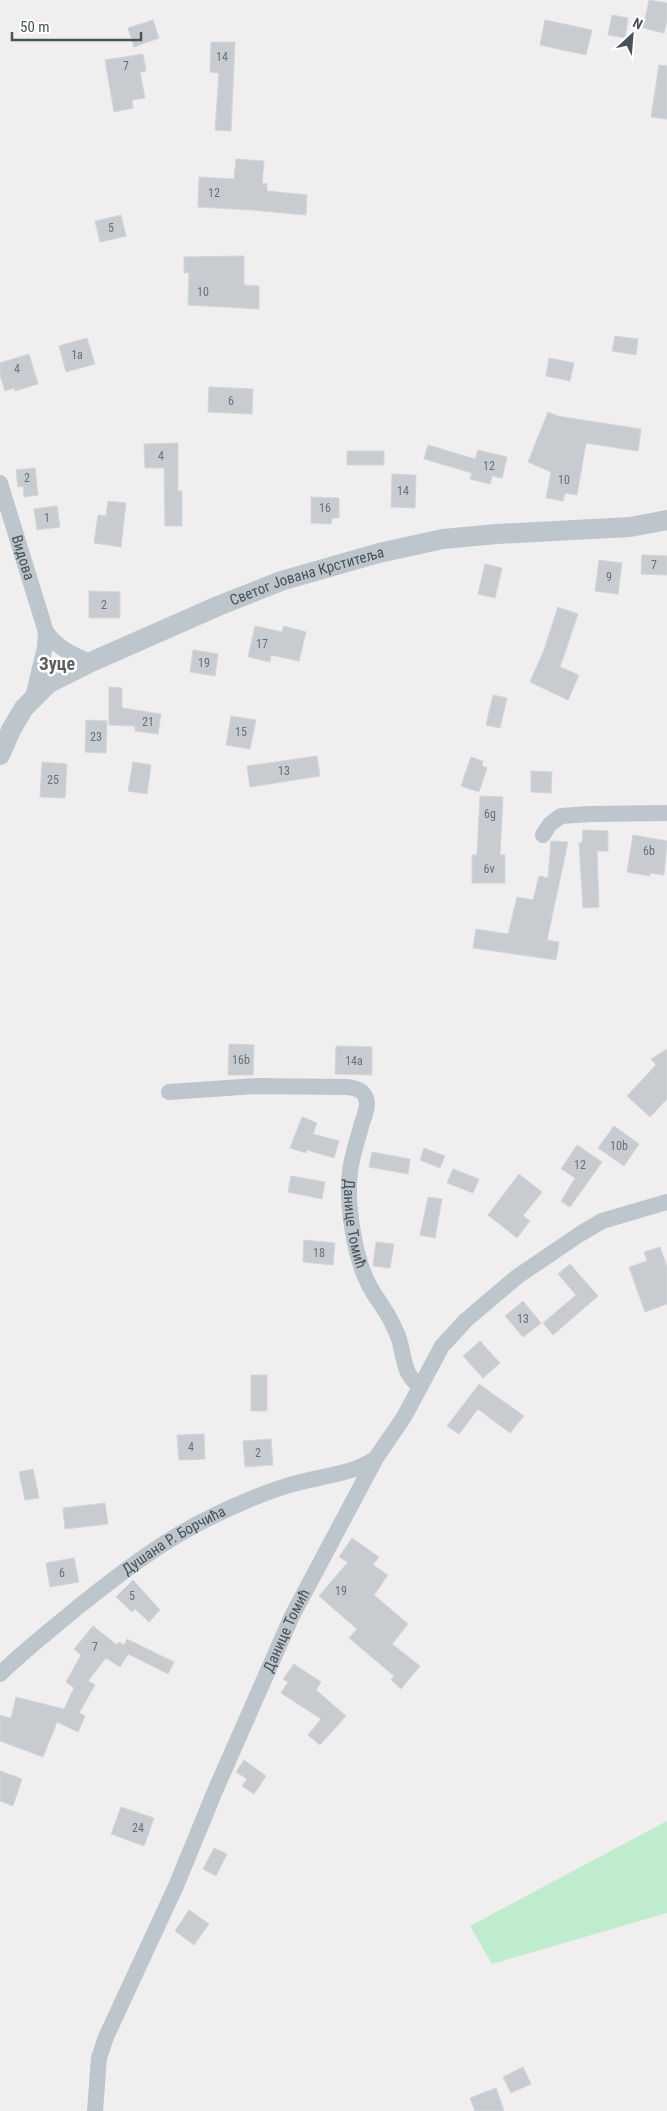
<svg xmlns="http://www.w3.org/2000/svg" width="667" height="2111" font-family="'Roboto Condensed',sans-serif">
<style>
.green{fill:#beeccc}
.building{fill:#c8ccd0;stroke:#d2d5d9}
.lines{fill:none;stroke-linecap:round;stroke-linejoin:round}
.minor{stroke:#bdc6cc;stroke-width:16}
.tertiary{stroke:#bdc6cc;stroke-width:20}
.labels{text-anchor:middle;dominant-baseline:central;stroke-width:5;stroke-linejoin:round;paint-order:stroke}
.number-label{font-size:12px;fill:#677178}
.street-label{font-size:15px;fill:#47535a;stroke:#fff}
.quarter-label{font-size:18px;font-weight:bold;fill:#5b5f62;stroke:#fff}
</style>
<rect width="100%" height="100%" fill="#f0eeee"/>
<!-- green -->
<path class="green" d="M 667,1821 L 667,1913 L 492,1964 L 470,1926 Z"/>
<!-- building -->
<path class="building" d="M 649,0 L 667,3 L 667,21 L 664,33 L 643,28 Z
M 612,15 L 628,18 L 625,38 L 608,35 Z
M 153,20 L 159,38 L 134,47 L 128,28 Z
M 545,20 L 592,30 L 586,55 L 540,45 Z
M 211,42 L 235,42 L 231,131 L 215,130 L 219,73 L 210,72 Z
M 143,54 L 146,71 L 140,72 L 145,98 L 132,100 L 133,108 L 114,112 L 105,60 Z
M 659,65 L 667,66 L 667,119 L 651,117 Z
M 236,159 L 264,161 L 262,183 L 267,184 L 267,191 L 307,195 L 306,215 L 252,210 L 198,207 L 199,177 L 234,179 Z
M 121,215 L 126,236 L 100,242 L 95,221 Z
M 244,256 L 244,285 L 259,286 L 259,309 L 188,305 L 189,273 L 184,273 L 184,257 Z
M 615,336 L 638,339 L 636,355 L 612,351 Z
M 87,338 L 95,364 L 66,372 L 59,346 Z
M 29,354 L 38,384 L 15,391 L 14,388 L 5,391 L 0,375 L 0,363 Z
M 549,358 L 574,363 L 570,381 L 546,376 Z
M 209,387 L 253,389 L 252,414 L 208,412 Z
M 548,412 L 557,416 L 641,429 L 638,451 L 586,443 L 577,495 L 565,493 L 563,501 L 546,498 L 551,472 L 528,462 Z
M 178,443 L 178,491 L 182,491 L 182,526 L 165,526 L 164,468 L 145,468 L 144,444 Z
M 428,445 L 475,459 L 478,450 L 507,457 L 502,478 L 492,476 L 490,484 L 470,479 L 472,473 L 424,459 Z
M 347,451 L 384,451 L 384,465 L 347,465 Z
M 35,468 L 38,495 L 24,497 L 23,486 L 18,487 L 16,470 Z
M 392,474 L 416,475 L 415,508 L 391,507 Z
M 311,497 L 339,498 L 339,518 L 332,518 L 331,524 L 311,523 Z
M 108,501 L 126,503 L 121,547 L 94,543 L 98,515 L 106,516 Z
M 57,506 L 60,527 L 37,530 L 34,509 Z
M 642,555 L 667,556 L 667,575 L 641,574 Z
M 599,560 L 622,563 L 618,594 L 595,591 Z
M 485,564 L 502,568 L 495,598 L 478,594 Z
M 89,591 L 120,592 L 120,618 L 89,618 Z
M 558,607 L 578,614 L 560,667 L 579,675 L 568,700 L 530,682 L 544,650 Z
M 255,626 L 282,632 L 284,626 L 306,632 L 299,661 L 271,655 L 270,662 L 248,657 Z
M 193,650 L 218,654 L 215,676 L 190,672 Z
M 109,687 L 122,688 L 122,708 L 161,714 L 158,734 L 135,731 L 135,726 L 109,725 Z
M 493,695 L 507,698 L 500,728 L 486,725 Z
M 231,716 L 256,720 L 250,749 L 226,745 Z
M 86,720 L 107,721 L 106,753 L 85,752 Z
M 317,756 L 320,776 L 250,787 L 247,766 Z
M 471,757 L 483,761 L 482,766 L 487,768 L 479,792 L 461,786 Z
M 42,762 L 67,764 L 65,798 L 40,797 Z
M 133,762 L 151,765 L 147,794 L 128,791 Z
M 531,771 L 552,772 L 551,793 L 531,792 Z
M 480,796 L 503,797 L 500,855 L 505,855 L 505,883 L 472,883 L 472,855 L 477,855 Z
M 583,830 L 608,831 L 608,851 L 597,851 L 599,907 L 583,908 L 579,843 L 582,843 Z
M 633,835 L 667,841 L 664,875 L 650,873 L 650,876 L 627,872 Z
M 551,841 L 568,842 L 547,940 L 559,942 L 556,960 L 473,948 L 476,929 L 508,934 L 517,897 L 533,900 L 539,876 L 548,878 Z
M 229,1044 L 254,1045 L 253,1075 L 228,1075 Z
M 336,1046 L 372,1047 L 372,1075 L 335,1074 Z
M 667,1049 L 667,1099 L 650,1117 L 627,1096 L 656,1065 L 651,1059 Z
M 302,1117 L 317,1123 L 313,1134 L 339,1141 L 334,1158 L 307,1150 L 306,1153 L 290,1148 Z
M 614,1126 L 639,1144 L 624,1166 L 598,1148 Z
M 577,1145 L 602,1162 L 570,1207 L 561,1201 L 575,1178 L 561,1169 Z
M 424,1148 L 445,1156 L 440,1168 L 420,1160 Z
M 372,1152 L 410,1159 L 408,1174 L 369,1167 Z
M 453,1169 L 479,1179 L 473,1193 L 447,1183 Z
M 519,1174 L 542,1192 L 523,1216 L 530,1221 L 517,1238 L 488,1215 Z
M 291,1176 L 325,1182 L 322,1199 L 288,1192 Z
M 428,1197 L 442,1199 L 435,1238 L 420,1235 Z
M 304,1240 L 335,1243 L 333,1265 L 303,1262 Z
M 376,1242 L 394,1244 L 390,1268 L 373,1266 Z
M 660,1247 L 667,1267 L 667,1304 L 645,1312 L 629,1267 L 647,1261 L 644,1252 Z
M 570,1264 L 598,1296 L 553,1335 L 543,1323 L 576,1295 L 558,1274 Z
M 523,1301 L 541,1323 L 523,1337 L 505,1316 Z
M 480,1341 L 500,1363 L 483,1378 L 463,1356 Z
M 251,1375 L 267,1375 L 267,1411 L 251,1411 Z
M 479,1384 L 524,1416 L 510,1433 L 478,1409 L 459,1434 L 447,1426 Z
M 204,1434 L 205,1459 L 179,1460 L 177,1435 Z
M 271,1439 L 273,1465 L 245,1467 L 243,1441 Z
M 33,1469 L 39,1498 L 25,1500 L 19,1472 Z
M 105,1503 L 108,1524 L 65,1529 L 63,1508 Z
M 352,1538 L 379,1557 L 373,1565 L 388,1575 L 374,1595 L 408,1624 L 392,1644 L 420,1666 L 401,1689 L 391,1680 L 394,1676 L 349,1638 L 357,1629 L 319,1596 L 348,1562 L 339,1557 Z
M 74,1558 L 79,1582 L 50,1587 L 46,1563 Z
M 133,1580 L 160,1610 L 149,1622 L 135,1609 L 132,1612 L 116,1597 Z
M 93,1626 L 117,1645 L 119,1642 L 124,1645 L 127,1639 L 174,1662 L 168,1674 L 128,1654 L 120,1667 L 106,1658 L 88,1681 L 95,1685 L 79,1713 L 85,1716 L 78,1732 L 57,1722 L 43,1757 L 0,1741 L 0,1715 L 11,1718 L 16,1697 L 64,1709 L 74,1688 L 66,1682 L 81,1655 L 74,1649 Z
M 294,1664 L 321,1682 L 316,1690 L 346,1716 L 320,1745 L 308,1735 L 321,1719 L 281,1693 L 288,1682 L 283,1679 Z
M 244,1760 L 266,1776 L 254,1794 L 242,1786 L 247,1779 L 236,1772 Z
M 0,1771 L 22,1779 L 13,1806 L 0,1801 Z
M 121,1807 L 154,1818 L 144,1846 L 111,1834 Z
M 214,1848 L 227,1854 L 216,1876 L 203,1869 Z
M 189,1910 L 209,1924 L 194,1945 L 175,1931 Z
M 523,2067 L 531,2084 L 511,2093 L 503,2077 Z
M 496,2088 L 504,2111 L 475,2111 L 470,2098 Z"/>
<g class="lines">
<!-- minor -->
<g class="minor">
<path id="s1" d="M 0,483 L 46,632 L 45,647 L 33,697"/>
<path d="M 46,632 C 58,648 72,655 91,662"/>
<path d="M 543,835 L 550,824 L 561,816 L 590,814 L 667,813"/>
<path id="s2" d="M 169,1092 L 257,1086 L 347,1087 C 358,1088 366,1091 367,1104 C 367,1110 364,1117 362,1123 C 358,1139 352,1155 350,1171 C 346,1202 354,1255 368,1283 C 375,1298 387,1310 393,1325 C 396,1332 400,1339 401,1347 C 405,1363 405,1376 420,1386"/>
<path id="s3" d="M 0,1674 C 25,1650 52,1629 78,1607 C 121,1573 163,1540 213,1516 C 240,1503 271,1489 301,1482 C 327,1475 353,1474 376,1458"/>
<path id="s4" d="M 95,2111 L 99,2058 L 106,2037 L 176,1886 L 215,1791 L 292,1616 L 376,1458 L 404,1417 L 442,1346 L 466,1320 L 518,1276 L 580,1234 L 602,1221 L 667,1202"/>
</g>
<!-- tertiary -->
<path class="tertiary" id="s5" d="M 0,755 L 11,730 L 24,708 L 49,683 L 91,662 L 218,606 L 281,581 L 379,553 L 443,539 L 497,534 L 630,527 L 667,520"/>
</g>
<g class="labels">
<!-- number labels -->
<g class="number-label">
<text x="222" y="57">14</text>
<text x="126" y="66">7</text>
<text x="214" y="193">12</text>
<text x="111" y="228">5</text>
<text x="203" y="292">10</text>
<text x="77" y="355">1a</text>
<text x="17" y="369">4</text>
<text x="231" y="401">6</text>
<text x="161" y="456">4</text>
<text x="489" y="466">12</text>
<text x="27" y="478">2</text>
<text x="564" y="480">10</text>
<text x="403" y="491">14</text>
<text x="325" y="508">16</text>
<text x="47" y="518">1</text>
<text x="654" y="565">7</text>
<text x="609" y="577">9</text>
<text x="104" y="605">2</text>
<text x="262" y="644">17</text>
<text x="204" y="663">19</text>
<text x="148" y="722">21</text>
<text x="241" y="732">15</text>
<text x="96" y="737">23</text>
<text x="284" y="771">13</text>
<text x="53" y="780">25</text>
<text x="490" y="814">6g</text>
<text x="649" y="851">6b</text>
<text x="489" y="869">6v</text>
<text x="241" y="1060">16b</text>
<text x="354" y="1061">14a</text>
<text x="619" y="1146">10b</text>
<text x="580" y="1165">12</text>
<text x="319" y="1253">18</text>
<text x="523" y="1319">13</text>
<text x="191" y="1447">4</text>
<text x="258" y="1453">2</text>
<text x="62" y="1573">6</text>
<text x="341" y="1591">19</text>
<text x="132" y="1596">5</text>
<text x="95" y="1647">7</text>
<text x="138" y="1828">24</text>
</g>
<!-- street labels -->
<g class="street-label">
<text stroke="none"><textPath href="#s1" startOffset="78">Видова</textPath></text>
<text stroke="none"><textPath href="#s5" startOffset="368">Светог Јована Крститеља</textPath></text>
<text stroke="none"><textPath href="#s2" startOffset="330">Данице Томић</textPath></text>
<text stroke="none"><textPath href="#s3" startOffset="220">Душана Р. Борчића</textPath></text>
<text stroke="none"><textPath href="#s4" startOffset="520">Данице Томић</textPath></text>
</g>
<!-- quarter labels -->
<g class="quarter-label">
<text x="57" y="663">Зуце</text>
</g>
</g>
<!-- north arrow -->
<g transform="translate(632 35) rotate(26)" stroke="#ffffff" stroke-width="4" paint-order="stroke">
<path d="M0-4L9 19L0 12L-9 19Z" fill="#47535a"/>
<text y="-8" font-size="14" font-weight="bold" text-anchor="middle" fill="#47535a">N</text>
</g>
<!-- scale -->
<path d="M12 32v8h129v-8" fill="none" stroke="#47535a" stroke-width="2.5"/>
<text x="20" y="32" font-size="15" fill="#47535a" stroke="#ffffff" stroke-width="4" paint-order="stroke">50 m</text>
</svg>
